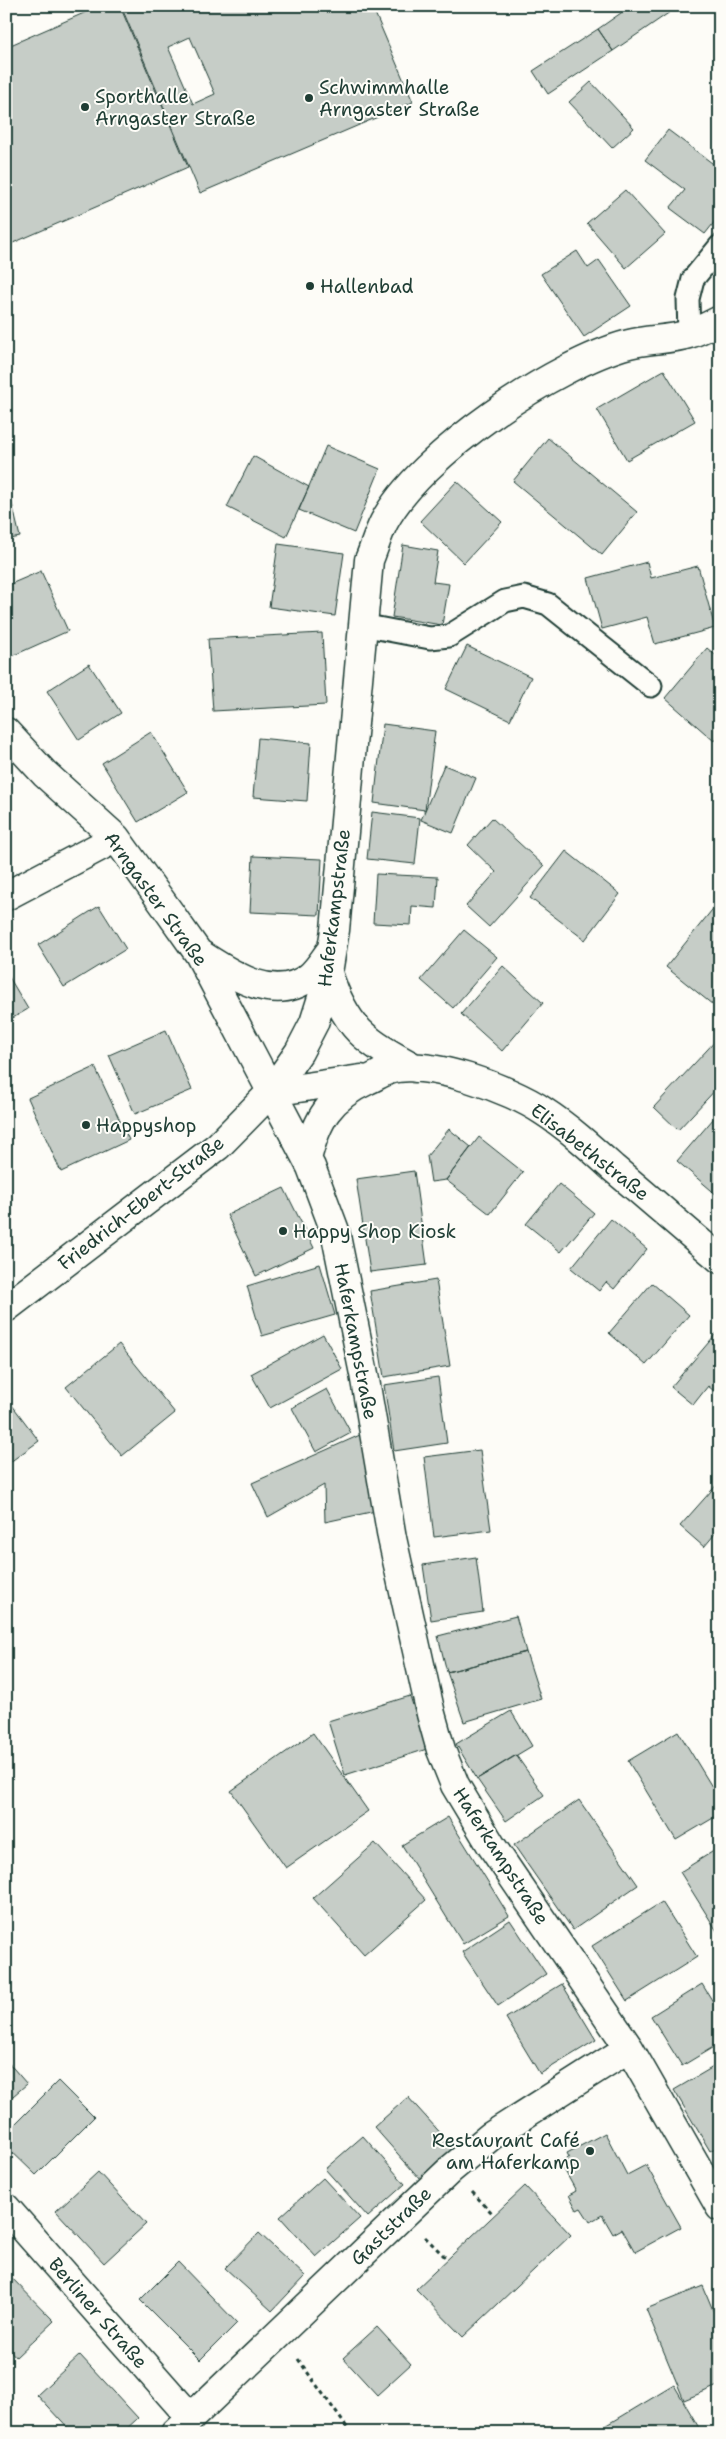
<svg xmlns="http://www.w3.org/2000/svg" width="726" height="2439" font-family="'Shantell Sans',sans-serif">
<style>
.building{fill:#c6cdc7;stroke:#1f3d34;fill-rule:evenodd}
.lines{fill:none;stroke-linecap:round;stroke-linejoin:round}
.service-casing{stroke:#1f3d34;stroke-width:25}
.minor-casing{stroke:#1f3d34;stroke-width:31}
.path{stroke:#1f3d34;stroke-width:3;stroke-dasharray:4 4;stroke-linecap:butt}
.service{stroke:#fdfcf7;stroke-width:21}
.minor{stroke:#fdfcf7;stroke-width:28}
.poi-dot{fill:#1f3d34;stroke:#fdfcf7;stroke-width:2}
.labels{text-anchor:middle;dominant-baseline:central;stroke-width:4;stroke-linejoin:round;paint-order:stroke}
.poi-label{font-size:19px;fill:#1f3d34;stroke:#fdfcf7;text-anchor:start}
.street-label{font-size:19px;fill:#1f3d34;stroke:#fdfcf7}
</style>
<rect width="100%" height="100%" fill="#fdfcf7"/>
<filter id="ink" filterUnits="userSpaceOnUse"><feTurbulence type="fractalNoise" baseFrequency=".02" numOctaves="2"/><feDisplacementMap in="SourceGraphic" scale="10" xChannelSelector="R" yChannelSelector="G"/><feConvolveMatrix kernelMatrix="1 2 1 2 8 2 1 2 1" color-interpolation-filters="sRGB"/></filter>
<g filter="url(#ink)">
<!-- building -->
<path class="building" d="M 100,6 L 120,6 L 188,167 L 6,246 L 6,47 Z
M 121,6 L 372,6 L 413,102 L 200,193 ZM 190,37 L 215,94 L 193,104 L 168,47 Z
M 631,6 L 666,6 L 670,12 L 613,51 L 598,29 Z
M 598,29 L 613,51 L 548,94 L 533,71 Z
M 591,82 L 634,128 L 612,148 L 569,102 Z
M 668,130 L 720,169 L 720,215 L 705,234 L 670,208 L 685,190 L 645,160 Z
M 625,190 L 665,234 L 626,268 L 587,223 Z
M 577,251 L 588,268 L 599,260 L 631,306 L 584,337 L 541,274 Z
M 664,370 L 695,421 L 627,460 L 597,409 Z
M 548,438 L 637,512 L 602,555 L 513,481 Z
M 326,446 L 380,469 L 354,533 L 299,510 Z
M 253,456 L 309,487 L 286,537 L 227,507 Z
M 6,478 L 20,537 L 6,540 Z
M 457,481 L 502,522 L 464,563 L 420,521 Z
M 278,544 L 344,553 L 335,616 L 269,607 Z
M 403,545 L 438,551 L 433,582 L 449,584 L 442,625 L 392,617 Z
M 647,562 L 651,578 L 698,566 L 715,628 L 655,644 L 647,617 L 602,629 L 588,578 Z
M 41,571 L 68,631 L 10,657 L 6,648 L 6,586 Z
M 322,633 L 326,705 L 213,711 L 208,639 Z
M 467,646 L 531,677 L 510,720 L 446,689 Z
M 707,648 L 720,659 L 720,734 L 714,741 L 665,698 Z
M 89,664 L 121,713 L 79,740 L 47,691 Z
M 383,724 L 435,731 L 425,810 L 374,803 Z
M 151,732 L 188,792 L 138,822 L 102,763 Z
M 258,738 L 311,743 L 307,801 L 253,797 Z
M 444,765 L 476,778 L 453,833 L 421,820 Z
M 372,812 L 420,818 L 415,864 L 367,859 Z
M 492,818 L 544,866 L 489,927 L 466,906 L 496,872 L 468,845 Z
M 566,851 L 620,894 L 585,940 L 530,898 Z
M 253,856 L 322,859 L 319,915 L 250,912 Z
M 376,874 L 438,877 L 436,908 L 412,906 L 411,925 L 373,923 Z
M 720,900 L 720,1007 L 718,1009 L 666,967 Z
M 99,906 L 126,949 L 64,987 L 38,945 Z
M 464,930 L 497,957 L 453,1008 L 421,980 Z
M 503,966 L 543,1003 L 502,1051 L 461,1014 Z
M 6,972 L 28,1009 L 6,1022 Z
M 166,1030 L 192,1090 L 135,1114 L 109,1055 Z
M 720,1036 L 720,1085 L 678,1130 L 654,1107 Z
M 95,1067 L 129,1140 L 61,1172 L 28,1098 Z
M 720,1111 L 720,1194 L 718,1196 L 677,1161 Z
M 449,1129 L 471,1147 L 446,1180 L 431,1182 L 427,1156 Z
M 479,1137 L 523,1172 L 490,1214 L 446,1180 Z
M 414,1171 L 427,1265 L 370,1272 L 356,1179 Z
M 559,1184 L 594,1213 L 561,1252 L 526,1224 Z
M 284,1188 L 314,1248 L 256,1276 L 227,1215 Z
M 611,1219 L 647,1249 L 614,1289 L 606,1282 L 599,1291 L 571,1268 Z
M 320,1264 L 335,1315 L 262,1336 L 247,1286 Z
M 436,1280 L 450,1366 L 384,1377 L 370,1291 Z
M 652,1283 L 689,1315 L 646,1365 L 609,1333 Z
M 720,1329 L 720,1396 L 708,1386 L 693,1405 L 671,1387 Z
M 323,1334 L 342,1369 L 270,1408 L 251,1374 Z
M 119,1344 L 175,1413 L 122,1456 L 66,1387 Z
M 438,1377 L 447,1443 L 394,1451 L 384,1385 Z
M 327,1389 L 351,1433 L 316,1452 L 292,1408 Z
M 6,1397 L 39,1441 L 6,1465 Z
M 360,1435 L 380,1510 L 325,1522 L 324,1485 L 268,1517 L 252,1483 Z
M 480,1450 L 491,1530 L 434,1537 L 424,1457 Z
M 720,1481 L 720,1528 L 704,1547 L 680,1526 Z
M 476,1557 L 483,1612 L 431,1620 L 423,1565 Z
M 516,1616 L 526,1652 L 447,1672 L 438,1636 Z
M 526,1652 L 541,1699 L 464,1722 L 447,1672 Z
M 410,1696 L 427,1749 L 345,1775 L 328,1721 Z
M 511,1711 L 532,1746 L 477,1779 L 456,1744 Z
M 678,1731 L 720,1800 L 720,1814 L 676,1840 L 628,1761 Z
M 313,1733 L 368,1811 L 286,1868 L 231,1791 Z
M 516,1755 L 544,1795 L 506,1821 L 477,1779 Z
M 579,1800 L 638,1885 L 573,1930 L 514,1845 Z
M 448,1817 L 509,1916 L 463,1944 L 402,1845 Z
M 375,1843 L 426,1900 L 364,1955 L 313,1898 Z
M 720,1847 L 720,1936 L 680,1872 Z
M 662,1902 L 697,1957 L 627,2001 L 592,1946 Z
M 510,1920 L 546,1974 L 498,2006 L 462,1952 Z
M 562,1984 L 596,2040 L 540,2074 L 506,2018 Z
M 702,1984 L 720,2013 L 720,2043 L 682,2066 L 651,2016 Z
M 6,2060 L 27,2084 L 6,2102 Z
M 720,2063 L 720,2145 L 710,2151 L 674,2090 Z
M 58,2081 L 94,2117 L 36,2175 L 6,2146 L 6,2133 Z
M 408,2097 L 454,2148 L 420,2179 L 374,2127 Z
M 605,2133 L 627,2175 L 646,2165 L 681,2227 L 635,2252 L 622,2229 L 613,2234 L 602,2215 L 590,2222 L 581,2208 L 577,2210 L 569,2195 L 576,2191 L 560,2162 L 569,2157 L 567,2153 Z
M 363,2136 L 405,2184 L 368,2217 L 325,2169 Z
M 98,2172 L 146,2224 L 104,2263 L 56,2211 Z
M 323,2178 L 360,2218 L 316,2257 L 280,2217 Z
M 525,2186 L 571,2235 L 463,2337 L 416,2289 Z
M 259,2233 L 305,2276 L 272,2311 L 225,2268 Z
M 178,2262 L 237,2323 L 200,2360 L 140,2300 Z
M 6,2272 L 54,2321 L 16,2357 L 6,2346 Z
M 703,2286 L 720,2327 L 720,2385 L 684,2400 L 646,2309 Z
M 377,2327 L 411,2364 L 377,2395 L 343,2358 Z
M 80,2355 L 138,2418 L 122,2433 L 72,2433 L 37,2395 Z
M 674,2385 L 702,2433 L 594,2433 Z"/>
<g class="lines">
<defs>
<path id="service" d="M 689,334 L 688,299 L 693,279 L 720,246
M 362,625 L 430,638 L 449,636 L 505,601 L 524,597 L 548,604 L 651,686"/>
<path id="minor" d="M 6,732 L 45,774 L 116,838 L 170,913 L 199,954 L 311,1167 L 335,1231 L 364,1374 L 392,1538 L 431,1714 L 441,1750 L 455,1785 L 491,1845 L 629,2048 L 720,2207
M 6,896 L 116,838
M 200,954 C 231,974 274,1004 309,977 C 318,970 324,959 331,950
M 328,973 C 346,1029 365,1041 415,1068
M 271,1092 L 361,1079
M 307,1159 C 317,1119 329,1098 368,1080 C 375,1077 382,1072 389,1070 C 426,1058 511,1089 543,1111 C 568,1127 591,1148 613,1168 C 649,1198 684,1229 720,1259
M 6,1308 L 218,1146 L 271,1092 L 299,1052 L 314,1023 L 326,985 L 335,930 L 369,560 C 374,548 378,534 384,522 C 420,454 556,363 629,344 C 648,339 670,340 689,334 C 699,331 710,325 720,320
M 6,2208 L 191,2418
M 175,2433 L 451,2169 L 491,2136 L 629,2048"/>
</defs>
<!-- service casing -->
<use href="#service" class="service-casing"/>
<!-- minor casing -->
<use href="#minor" class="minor-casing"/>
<!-- path -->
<path class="path" d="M 472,2192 L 494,2215
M 425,2237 L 447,2259
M 298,2359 L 351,2433"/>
<!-- service -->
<use href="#service" class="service"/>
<!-- minor -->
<use href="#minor" class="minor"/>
</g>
</g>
<!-- markers -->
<g class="poi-dot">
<circle cx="309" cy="98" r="5"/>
<circle cx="85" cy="107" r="5"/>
<circle cx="310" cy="286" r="5"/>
<circle cx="86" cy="1125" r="5"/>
<circle cx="283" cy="1231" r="5"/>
<circle cx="590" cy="2151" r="5"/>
</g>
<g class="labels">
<!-- poi labels -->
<g class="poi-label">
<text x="319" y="87">Schwimmhalle<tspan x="319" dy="22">Arngaster Straße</tspan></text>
<text x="95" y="96">Sporthalle<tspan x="95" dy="22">Arngaster Straße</tspan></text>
<text x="320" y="286">Hallenbad</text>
<text x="96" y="1125">Happyshop</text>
<text x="293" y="1231">Happy Shop Kiosk</text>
<text x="580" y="2140" text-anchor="end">Restaurant Café<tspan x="580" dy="22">am Haferkamp</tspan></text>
</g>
<!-- street labels -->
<g class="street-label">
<text transform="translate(156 899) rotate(54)">Arngaster Straße</text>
<text transform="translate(334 908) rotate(-83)">Haferkampstraße</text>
<text transform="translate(590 1152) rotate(38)">Elisabethstraße</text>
<text transform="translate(141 1203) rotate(-38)">Friedrich-Ebert-Straße</text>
<text transform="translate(356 1341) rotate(79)">Haferkampstraße</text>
<text transform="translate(501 1856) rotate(57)">Haferkampstraße</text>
<text transform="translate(391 2226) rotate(-44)">Gaststraße</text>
<text transform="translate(98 2313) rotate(49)">Berliner Straße</text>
</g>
</g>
<!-- margin -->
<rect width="726" height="2439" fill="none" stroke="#fdfcf7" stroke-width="25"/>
<rect x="12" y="12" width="701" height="2414" fill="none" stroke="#1f3d34" stroke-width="2" filter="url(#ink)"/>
</svg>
